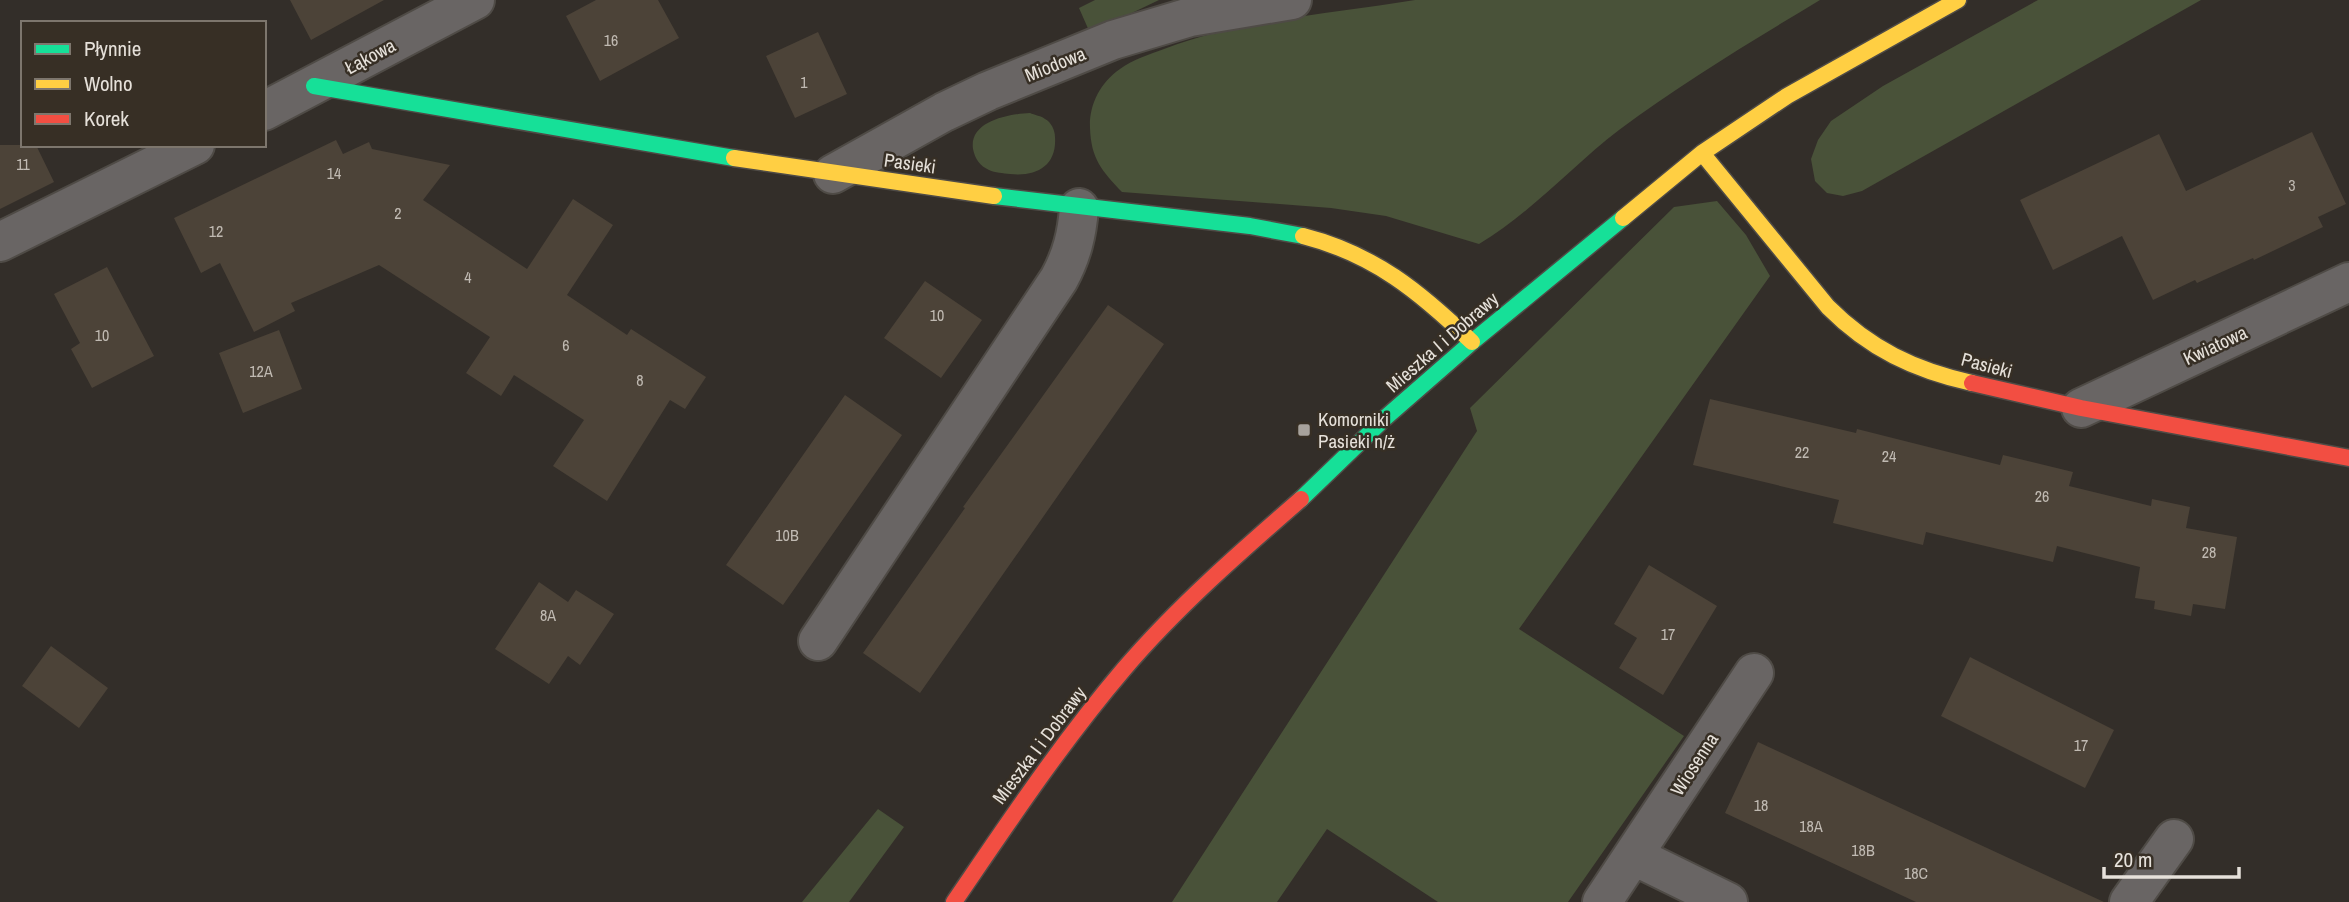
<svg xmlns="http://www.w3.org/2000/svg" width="2349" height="902" font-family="'Archivo Narrow',sans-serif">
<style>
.green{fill:#495239}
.building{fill:#4c4338}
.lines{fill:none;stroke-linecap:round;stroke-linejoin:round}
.street-casing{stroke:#4f4b46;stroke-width:42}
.fast-casing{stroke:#4f4b46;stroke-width:19}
.slow-casing{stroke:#4f4b46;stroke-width:19}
.jam-casing{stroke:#4f4b46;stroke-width:19}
.street{stroke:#696564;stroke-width:38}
.fast{stroke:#16e098;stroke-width:16}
.slow{stroke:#ffcf43;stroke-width:16}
.jam{stroke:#f24e42;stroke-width:16}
.poi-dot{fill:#a7a29c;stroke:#372f25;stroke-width:2.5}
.labels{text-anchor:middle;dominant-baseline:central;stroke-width:5;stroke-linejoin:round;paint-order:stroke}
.number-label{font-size:16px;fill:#c0bab2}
.street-label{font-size:19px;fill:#e6e1da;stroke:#372f25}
.poi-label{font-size:19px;fill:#e6e1da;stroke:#372f25;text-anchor:start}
</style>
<rect width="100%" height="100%" fill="#332e29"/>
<!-- green -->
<path class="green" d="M 1095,0 L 1159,0 L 1090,33 L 1079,8 Z
M 1415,0 L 1820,0 C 1752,41 1683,82 1619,130 C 1572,166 1531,213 1479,244 L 1386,216 L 1331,208 L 1122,192 C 1102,171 1091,159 1090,128 C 1089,105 1100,83 1120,69 C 1132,60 1150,54 1164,49 C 1242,19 1332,14 1415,0 Z
M 2038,0 L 2201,0 L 1862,191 L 1843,196 L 1827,193 L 1815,181 L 1811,159 L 1818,140 L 1831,121 L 1883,86 Z
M 1030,113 C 1034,115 1042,116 1045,119 C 1051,122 1055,130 1055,137 C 1057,166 1036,177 1010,174 C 1003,173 995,173 989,170 C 980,166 975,159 973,149 C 969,121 1009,114 1030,113 Z
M 1717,201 L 1746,235 L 1770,276 L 1519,629 L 1684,736 L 1568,902 L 1438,902 L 1327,829 L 1277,902 L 1172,902 L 1477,431 L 1470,408 L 1674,207 Z
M 878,809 L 904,827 L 849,902 L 802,902 Z"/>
<!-- building -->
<path class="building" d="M 290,0 L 384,0 L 311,40 Z
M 596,0 L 658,0 L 679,38 L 600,81 L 566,16 Z
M 818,32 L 847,94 L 795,118 L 766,56 Z
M 2312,132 L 2346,204 L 2318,217 L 2323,227 L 2254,260 L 2253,258 L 2197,283 L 2195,280 L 2153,300 L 2122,236 L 2053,270 L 2020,200 L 2159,134 L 2186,191 Z
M 336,140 L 343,154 L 369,142 L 372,149 L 450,165 L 423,200 L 527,269 L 573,199 L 613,225 L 567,295 L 627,335 L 631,329 L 706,377 L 685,409 L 670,400 L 607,501 L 553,466 L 584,420 L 514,375 L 501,396 L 466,373 L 490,337 L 379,265 L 291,303 L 295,311 L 254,332 L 220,263 L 201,273 L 174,218 Z
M 0,145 L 36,145 L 54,182 L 0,209 Z
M 107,267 L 154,356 L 92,388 L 71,349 L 80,343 L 54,294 Z
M 925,281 L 982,320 L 941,378 L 884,338 Z
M 1108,305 L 1164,344 L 920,693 L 863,653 L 965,508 L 963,507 Z
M 279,330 L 302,389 L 243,413 L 219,353 Z
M 845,395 L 902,435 L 783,605 L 726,565 Z
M 1710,399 L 1856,433 L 1857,429 L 2000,465 L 2003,455 L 2073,472 L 2069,486 L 2151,506 L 2152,499 L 2190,507 L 2186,528 L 2237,537 L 2225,609 L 2193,604 L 2191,616 L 2154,609 L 2155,601 L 2135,598 L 2140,567 L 2057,546 L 2053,562 L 1926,532 L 1923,545 L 1833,523 L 1839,500 L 1693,465 Z
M 1649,565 L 1717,606 L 1663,695 L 1619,668 L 1637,638 L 1614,624 Z
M 539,582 L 568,602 L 576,590 L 614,614 L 580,665 L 568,656 L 549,684 L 495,649 Z
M 51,646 L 108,688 L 79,728 L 22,686 Z
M 1970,657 L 2114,730 L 2085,788 L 1941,716 Z
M 1758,742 L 2104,902 L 1916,902 L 1725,813 Z"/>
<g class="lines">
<defs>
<path id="street" d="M 264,111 L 475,0
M 833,174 L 944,112 L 988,91 L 1113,40 L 1190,17 L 1292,0
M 0,242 L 195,145
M 2081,408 L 2349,282
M 818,641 L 1059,279 C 1072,255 1077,234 1079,208
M 1634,856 L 1728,902
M 1602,902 L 1754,673
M 2129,902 L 2174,839"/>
<path id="fast" d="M 314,86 L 734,158
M 994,196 L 1250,226 L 1303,236
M 1301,499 L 1385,418 L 1472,342 L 1623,218"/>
<path id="slow" d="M 1702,153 L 1828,307 C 1870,349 1914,370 1972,383
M 734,158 L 994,196
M 1623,218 L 1702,153 L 1787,96 L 1958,0
M 1303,236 C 1374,254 1420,292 1472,342"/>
<path id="jam" d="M 1972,383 L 2081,408 L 2349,458
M 954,902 C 1008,823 1061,743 1124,669 C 1177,607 1239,553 1301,499"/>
</defs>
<!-- street casing -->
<use href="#street" class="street-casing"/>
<!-- fast casing -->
<use href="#fast" class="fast-casing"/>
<!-- slow casing -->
<use href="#slow" class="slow-casing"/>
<!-- jam casing -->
<use href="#jam" class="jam-casing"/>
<!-- street -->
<use href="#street" class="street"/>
<!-- fast -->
<use href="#fast" class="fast"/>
<!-- slow -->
<use href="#slow" class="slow"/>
<!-- jam -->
<use href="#jam" class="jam"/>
</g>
<!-- markers -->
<rect class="poi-dot" x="1297" y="423" width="14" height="14" rx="3.5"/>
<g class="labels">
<!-- number labels -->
<g class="number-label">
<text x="611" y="40">16</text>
<text x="804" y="82">1</text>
<text x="23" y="164">11</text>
<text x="334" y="173">14</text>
<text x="2292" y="185">3</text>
<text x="398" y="213">2</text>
<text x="216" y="231">12</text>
<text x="468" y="277">4</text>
<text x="937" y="315">10</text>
<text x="102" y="335">10</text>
<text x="566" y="345">6</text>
<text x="261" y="371">12A</text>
<text x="640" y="380">8</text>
<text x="1802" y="452">22</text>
<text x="1889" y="456">24</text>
<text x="2042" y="496">26</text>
<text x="787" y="535">10B</text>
<text x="2209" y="552">28</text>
<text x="548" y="615">8A</text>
<text x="1668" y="634">17</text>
<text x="2081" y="745">17</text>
<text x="1761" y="805">18</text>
<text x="1811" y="826">18A</text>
<text x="1863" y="850">18B</text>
<text x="1916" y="873">18C</text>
</g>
<!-- street labels -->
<g class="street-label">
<text transform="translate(370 56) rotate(-28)">Łąkowa</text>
<text transform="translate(1055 64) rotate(-22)">Miodowa</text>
<text transform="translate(910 163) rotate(8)">Pasieki</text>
<text transform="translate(1442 342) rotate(-41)">Mieszka I i Dobrawy</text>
<text transform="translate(2215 345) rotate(-25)">Kwiatowa</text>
<text transform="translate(1987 365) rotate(15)">Pasieki</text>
<text transform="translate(1039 745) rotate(-53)">Mieszka I i Dobrawy</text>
<text transform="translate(1694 764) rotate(-57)">Wiosenna</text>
</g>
<!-- poi labels -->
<g class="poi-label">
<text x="1318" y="419">Komorniki<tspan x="1318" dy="22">Pasieki n/ż</tspan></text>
</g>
</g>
<!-- legend -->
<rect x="21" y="21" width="245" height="126" fill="#372f25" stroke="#7d766d" stroke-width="2"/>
<rect x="35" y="44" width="35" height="10" fill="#16e098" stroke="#7d766d" stroke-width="2"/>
<text x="84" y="56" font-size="21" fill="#e6e1da">Płynnie</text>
<rect x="35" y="79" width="35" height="10" fill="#ffcf43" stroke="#7d766d" stroke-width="2"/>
<text x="84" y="91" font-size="21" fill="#e6e1da">Wolno</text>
<rect x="35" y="114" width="35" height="10" fill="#f24e42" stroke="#7d766d" stroke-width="2"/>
<text x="84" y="126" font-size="21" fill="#e6e1da">Korek</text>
<!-- scale -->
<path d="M2104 867v10h135v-10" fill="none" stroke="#e6e1da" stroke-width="3.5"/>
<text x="2114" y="867" font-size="21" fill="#e6e1da" stroke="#372f25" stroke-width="5" paint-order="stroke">20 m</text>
</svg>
